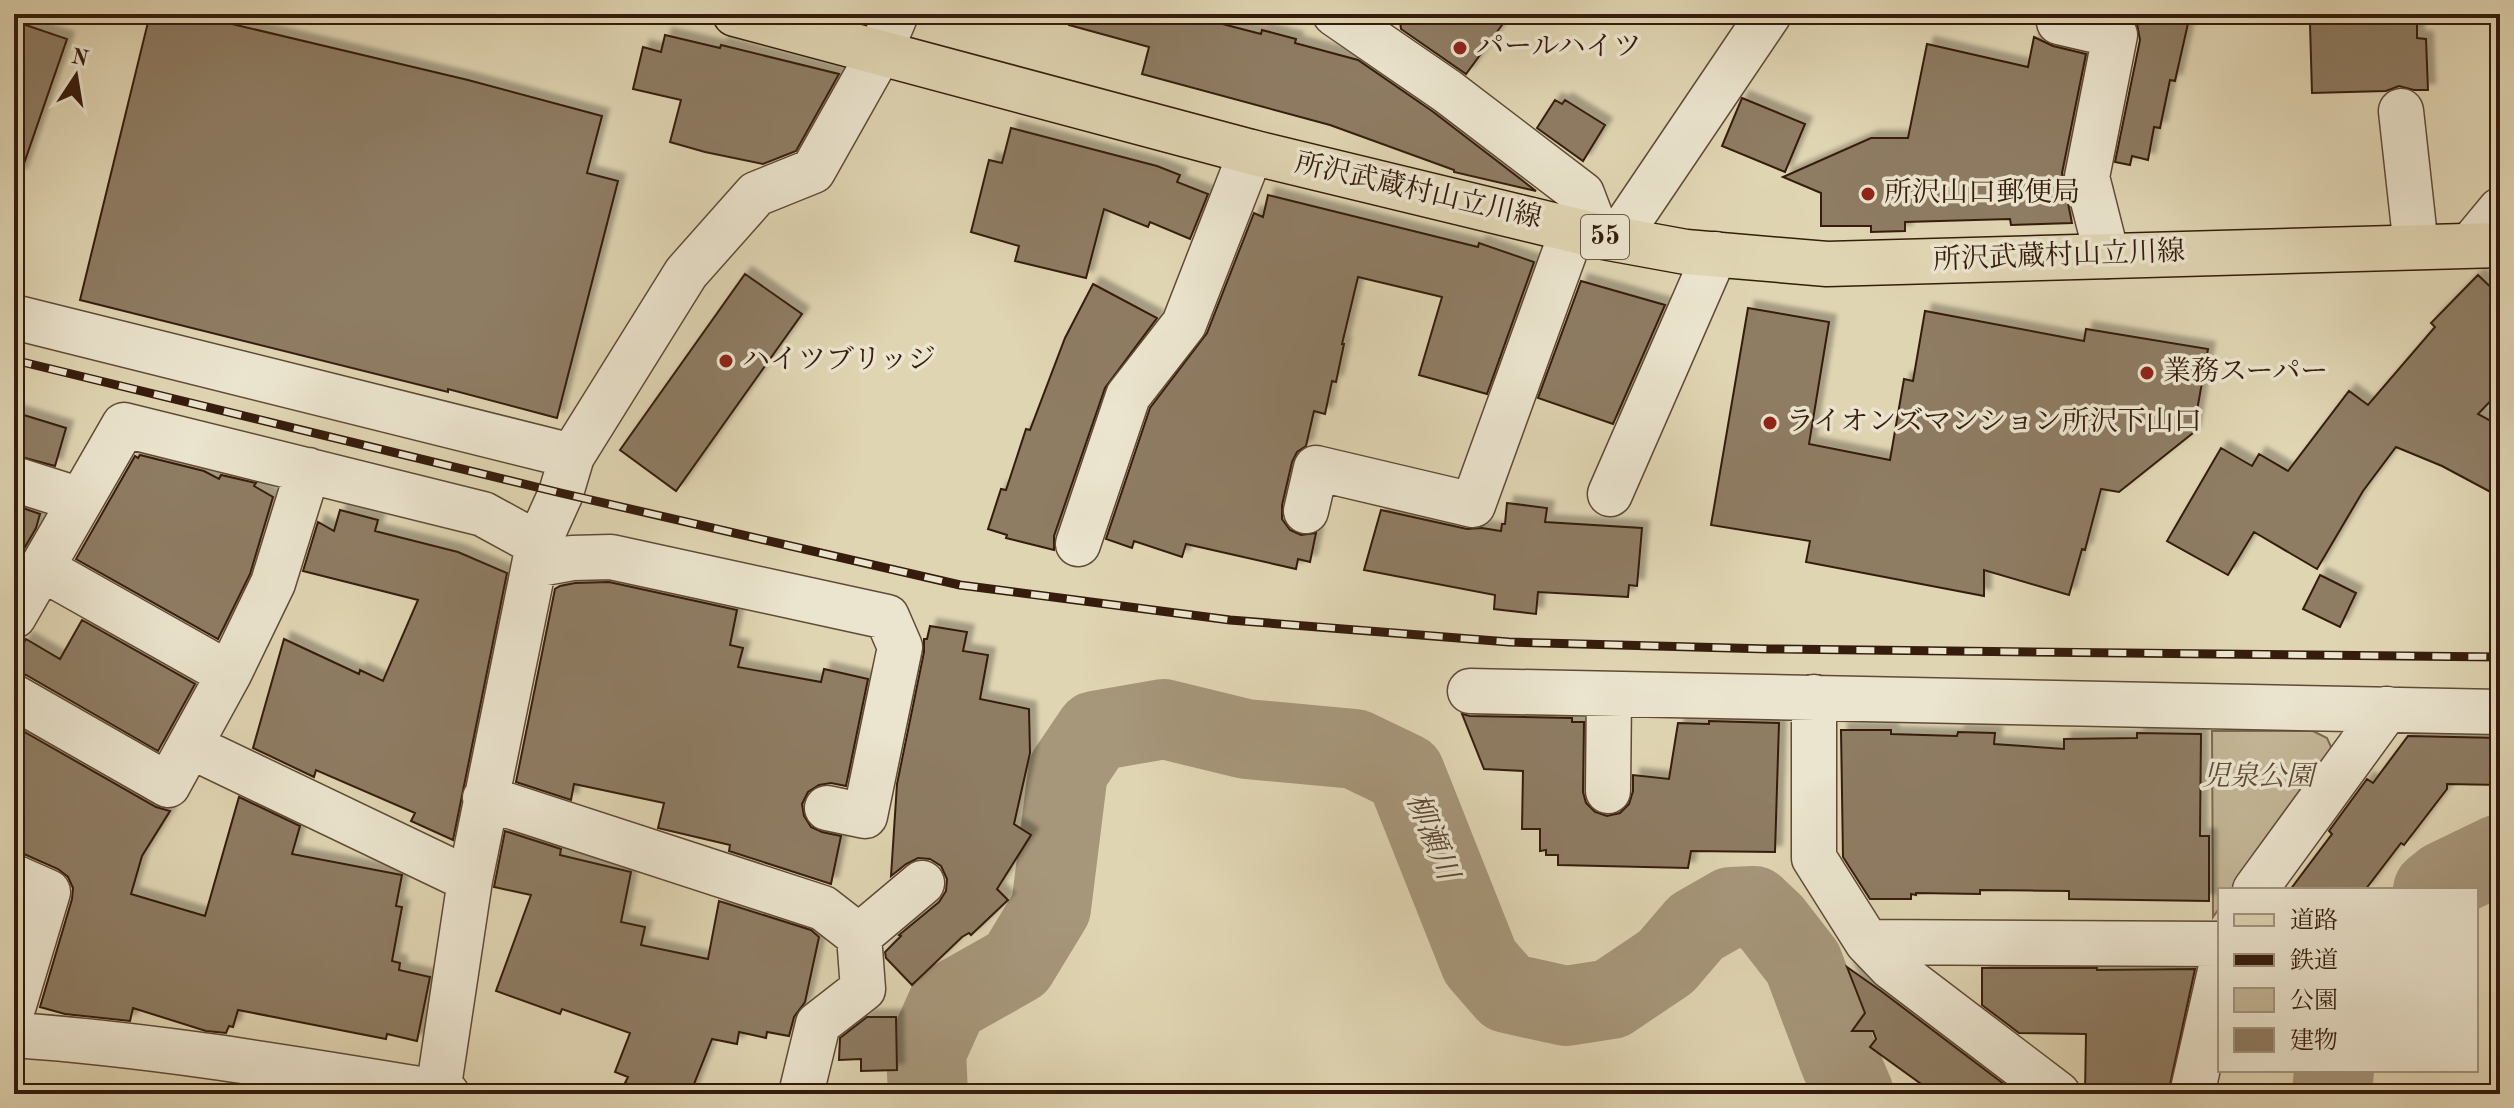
<svg xmlns="http://www.w3.org/2000/svg" width="2514" height="1108" font-family="'Old Standard TT','Noto Serif JP',serif">
<style>
.green{fill:#c3b697;stroke:#7c6952;stroke-width:2}
.lines{fill:none;stroke-linecap:round;stroke-linejoin:round}
.river{stroke:#a6967a;stroke-width:80}
.building{fill:#8e7c63;stroke:#351c0c;stroke-width:2;filter:url(#shadow)}
.minor-casing{stroke:#604a36;stroke-width:47}
.major-casing{stroke:#351c0c;stroke-width:47}
.minor{stroke:#ebe4ce;stroke-width:44}
.major{stroke:#e0d5b3;stroke-width:44}
.rail-casing{stroke:#351c0c;stroke-width:9}
.rail{stroke:#ebe4ce;stroke-width:6;stroke-dasharray:18;stroke-linecap:butt}
.poi-dot{fill:#8f2418;stroke:#ebe4ce;stroke-width:3}
.labels{text-anchor:middle;dominant-baseline:central;stroke-width:7;stroke-linejoin:round;paint-order:stroke}
.shield{fill:#ebe4ce;stroke:#6c5846;stroke-width:2}
.shield-label{font-size:26px;font-weight:bold;fill:#351c0c}
.poi-label{font-size:28px;fill:#351c0c;stroke:#ebe4ce;text-anchor:start}
.street-label{font-size:28px;fill:#351c0c;stroke:#ebe4ce}
.park-label{font-size:28px;font-style:italic;fill:#604a36;stroke:#ebe4ce}
.water-label{font-size:30px;font-style:italic;fill:#5d4732;stroke:#ebe4ce}
</style>
<defs>
<filter id="shadow"><feDropShadow dx="7" dy="-7" stdDeviation="2" flood-color="#0004"/></filter>
</defs>
<rect width="100%" height="100%" fill="#e0d5b3"/>
<filter id="stains"><feTurbulence type="fractalNoise" baseFrequency=".0025" numOctaves="4"/><feColorMatrix values="0 0 0 0 .2 0 0 0 0 .09 0 0 0 0 .02 0 0 0 .5 -.17"/></filter>
<radialGradient id="worn" r=".72"><stop offset=".6" stop-color="#630" stop-opacity="0"/><stop offset="1" stop-color="#630" stop-opacity=".3"/></radialGradient>
<!-- green -->
<path class="green" d="M 2212,731 L 2313,731 L 2327,738 L 2332,749 L 2327,764 L 2233,890 L 2220,890 L 2220,907 L 2213,917 Z"/>
<g class="lines">
<!-- river -->
<path class="river" d="M 2433,890 L 2444,881 L 2500,854
M 928,1094 L 926,1052 L 948,1003 L 1017,964 L 1051,908 L 1068,771 L 1095,731 L 1164,719 L 1246,739 L 1355,749 L 1405,773 L 1480,962 L 1507,993 L 1566,1006 L 1611,999 L 1666,962 L 1696,927 L 1731,907 L 1754,906 L 1772,923 L 1803,963 L 1839,1059 L 1854,1094
M 2332,1094 L 2334,1070"/>
</g>
<!-- building -->
<path class="building" d="M 150,14 L 190,14 L 468,80 L 602,116 L 587,173 L 618,181 L 557,418 L 448,389 L 448,392 L 80,300 Z
M 1071,14 L 1184,14 L 1261,34 L 1262,30 L 1296,39 L 1295,43 L 1358,60 L 1432,111 L 1536,191 L 1454,172 L 1454,170 L 1330,125 L 1142,74 L 1149,47 L 1069,25 Z
M 1399,14 L 1510,14 L 1466,74 L 1401,29 Z
M 2139,14 L 2167,14 L 2189,19 L 2175,81 L 2170,80 L 2160,128 L 2154,127 L 2148,160 L 2132,156 L 2130,165 L 2115,162 L 2140,40 L 2137,24 Z
M 2417,20 L 2417,38 L 2426,39 L 2428,90 L 2414,90 L 2399,86 L 2386,91 L 2312,93 L 2310,24 Z
M 14,21 L 67,39 L 20,175 L 14,174 Z
M 665,35 L 720,48 L 721,45 L 839,74 L 796,151 L 763,164 L 705,152 L 670,142 L 681,100 L 633,89 L 643,47 L 661,52 Z
M 2034,37 L 2053,46 L 2086,54 L 2062,173 L 2072,223 L 2011,225 L 2010,219 L 1905,222 L 1905,231 L 1871,232 L 1871,226 L 1821,226 L 1821,193 L 1783,177 L 1871,138 L 1908,138 L 1927,44 L 2028,67 Z
M 1742,98 L 1805,124 L 1785,172 L 1722,146 Z
M 1555,100 L 1562,104 L 1565,100 L 1605,125 L 1583,161 L 1537,128 Z
M 1011,128 L 1157,166 L 1180,175 L 1177,182 L 1208,194 L 1190,239 L 1150,222 L 1148,227 L 1104,209 L 1086,278 L 1015,261 L 1019,246 L 971,232 L 989,160 L 1002,163 Z
M 1268,195 L 1478,247 L 1479,243 L 1534,262 L 1487,394 L 1419,375 L 1442,297 L 1358,277 L 1342,344 L 1344,344 L 1336,382 L 1332,381 L 1325,414 L 1314,411 L 1306,446 L 1297,452 L 1292,462 L 1282,505 L 1282,519 L 1290,530 L 1301,535 L 1316,533 L 1310,562 L 1298,559 L 1296,569 L 1186,544 L 1182,557 L 1134,541 L 1132,548 L 1106,539 L 1150,408 L 1207,333 L 1254,213 L 1263,217 Z
M 745,274 L 802,314 L 676,491 L 620,450 Z
M 2478,275 L 2500,296 L 2500,391 L 2478,414 L 2500,426 L 2500,497 L 2442,466 L 2396,447 L 2363,491 L 2317,569 L 2254,532 L 2228,575 L 2167,541 L 2221,448 L 2252,466 L 2259,454 L 2288,471 L 2349,391 L 2368,405 L 2435,327 L 2431,323 Z
M 1581,281 L 1665,305 L 1613,424 L 1538,398 Z
M 1093,284 L 1157,318 L 1105,388 L 1054,536 L 1054,550 L 1006,538 L 1007,535 L 988,529 L 1001,489 L 1006,490 L 1026,429 L 1030,430 L 1065,338 Z
M 1748,308 L 1829,322 L 1809,444 L 1890,460 L 1904,379 L 1913,381 L 1925,311 L 2084,341 L 2086,329 L 2208,349 L 2193,433 L 2119,492 L 2101,489 L 2085,550 L 2082,549 L 2069,595 L 1984,570 L 1984,596 L 1806,562 L 1810,541 L 1711,525 Z
M 14,412 L 66,428 L 55,466 L 14,455 Z
M 140,455 L 204,471 L 219,479 L 221,475 L 256,483 L 254,486 L 273,497 L 250,574 L 218,639 L 76,559 L 135,456 L 138,458 Z
M 1507,503 L 1547,508 L 1545,522 L 1642,528 L 1637,586 L 1629,585 L 1628,597 L 1538,592 L 1536,614 L 1494,609 L 1495,595 L 1364,570 L 1381,510 L 1467,529 L 1482,528 L 1501,531 L 1502,524 L 1505,524 Z
M 14,505 L 40,514 L 36,528 L 14,566 Z
M 340,510 L 378,520 L 375,531 L 458,552 L 507,573 L 453,840 L 411,821 L 415,813 L 316,770 L 314,777 L 253,748 L 284,639 L 359,674 L 360,670 L 383,681 L 418,600 L 303,571 L 318,522 L 334,531 Z
M 2320,575 L 2356,593 L 2340,627 L 2303,609 Z
M 609,582 L 737,610 L 730,645 L 743,648 L 738,667 L 821,682 L 824,669 L 868,679 L 846,786 L 831,783 L 819,785 L 808,792 L 802,804 L 804,816 L 811,827 L 822,832 L 841,836 L 831,884 L 729,851 L 730,845 L 658,828 L 664,803 L 574,784 L 571,800 L 516,782 L 555,589 L 560,586 L 575,583 Z
M 82,620 L 195,684 L 158,751 L 26,675 L 14,672 L 14,659 L 26,639 L 60,659 Z
M 930,626 L 967,632 L 963,651 L 988,655 L 980,699 L 1029,709 L 1030,753 L 1014,824 L 1031,835 L 997,889 L 1008,900 L 971,935 L 969,933 L 962,937 L 912,985 L 886,958 L 885,952 L 901,936 L 899,935 L 939,902 L 946,891 L 947,879 L 941,866 L 930,859 L 918,858 L 906,864 L 891,876 L 897,784 L 924,652 L 924,639 L 927,639 Z
M 1462,714 L 1470,716 L 1572,718 L 1572,722 L 1584,722 L 1583,792 L 1586,803 L 1595,812 L 1607,816 L 1620,813 L 1629,804 L 1633,791 L 1633,775 L 1669,779 L 1678,723 L 1709,724 L 1709,721 L 1779,723 L 1775,852 L 1691,851 L 1688,868 L 1558,865 L 1558,855 L 1546,855 L 1546,850 L 1540,851 L 1540,829 L 1522,829 L 1523,771 L 1484,769 Z
M 14,726 L 156,807 L 170,811 L 142,856 L 131,894 L 205,916 L 239,797 L 300,826 L 292,854 L 402,875 L 396,906 L 402,907 L 392,961 L 400,963 L 399,970 L 430,977 L 417,1041 L 387,1034 L 386,1039 L 238,1010 L 233,1027 L 229,1026 L 226,1033 L 206,1031 L 133,1008 L 130,1021 L 65,1014 L 40,1007 L 72,899 L 73,888 L 68,877 L 58,869 L 24,854 L 14,852 Z
M 1841,730 L 1891,730 L 1891,734 L 1957,736 L 1958,732 L 1995,733 L 1994,744 L 2064,749 L 2064,739 L 2137,738 L 2137,733 L 2201,734 L 2200,836 L 2209,836 L 2209,901 L 2069,899 L 2069,891 L 1980,890 L 1980,894 L 1916,893 L 1916,895 L 1911,894 L 1911,899 L 1870,899 L 1843,857 Z
M 2408,736 L 2500,738 L 2500,785 L 2447,784 L 2447,789 L 2404,845 L 2401,843 L 2365,890 L 2290,890 L 2332,834 L 2329,831 L 2367,779 L 2373,783 Z
M 505,831 L 561,849 L 560,855 L 631,872 L 621,922 L 645,927 L 641,945 L 708,959 L 719,901 L 811,930 L 819,937 L 805,1002 L 794,1017 L 789,1036 L 767,1032 L 766,1038 L 739,1032 L 737,1044 L 712,1039 L 690,1094 L 654,1094 L 625,1083 L 628,1077 L 615,1072 L 630,1033 L 562,1009 L 560,1014 L 496,991 L 531,895 L 494,887 Z
M 1847,967 L 1881,991 L 2017,1094 L 1935,1094 L 1870,1047 L 1876,1039 L 1873,1031 L 1852,1031 L 1865,1013 Z
M 1982,968 L 2097,968 L 2097,970 L 2195,969 L 2168,1094 L 2085,1094 L 2086,1034 L 2019,1033 L 1982,1005 Z
M 867,1017 L 896,1017 L 897,1070 L 861,1071 L 861,1059 L 839,1060 L 840,1038 Z"/>
<g class="lines">
<defs>
<path id="minor" d="M 1335,14 L 1447,91 L 1582,194 L 1598,236
M 2059,22 L 2115,35 L 2087,177 L 2107,256
M 2401,111 L 2416,247
M 1617,239 L 1769,14
M 2471,245 L 2500,210
M 14,317 L 572,456
M 14,479 L 80,500
M 1610,494 L 1715,254
M 1306,511 L 1316,468 L 1473,505 L 1573,229
M 1078,544 L 1128,396 L 1184,324 L 1251,152
M 534,565 L 572,558 L 611,557 L 887,617 L 900,647 L 865,816 L 827,808
M 41,568 L 229,674
M 14,616 L 124,425 L 483,514 L 538,544
M 1470,691 L 2500,712
M 14,697 L 168,785 L 229,674 L 273,583 L 308,470
M 1814,697 L 1814,858 L 1867,942 L 1891,967 L 2058,1094
M 190,746 L 470,880
M 1608,791 L 1609,694
M 485,798 L 823,908 L 859,936 L 863,989 L 818,1024 L 801,1094
M 14,877 L 48,892 L 14,1005
M 2255,890 L 2387,709
M 859,936 L 922,883
M 1867,942 L 2220,944
M 14,1035 C 157,1045 297,1069 438,1092
M 447,1094 L 438,1092 L 470,880 L 534,565 L 538,544 L 561,493 L 572,456 L 686,273 L 756,194 L 813,171 L 880,52 L 896,14
M 2192,1094 L 2220,971"/>
<path id="major" d="M 735,14 L 1251,152 L 1598,236 L 1686,252 L 1827,264 L 2500,245"/>
</defs>
<!-- minor casing -->
<use href="#minor" class="minor-casing"/>
<!-- major casing -->
<use href="#major" class="major-casing"/>
<!-- minor -->
<use href="#minor" class="minor"/>
<!-- major -->
<use href="#major" class="major"/>
<defs>
<path id="rail" d="M 14,360 L 561,493 L 960,585 L 1230,620 L 1509,642 L 1769,649 L 2500,657"/>
</defs>
<!-- rail casing -->
<use href="#rail" class="rail-casing"/>
<!-- rail -->
<use href="#rail" class="rail"/>
</g>
<!-- markers -->
<g class="poi-dot">
<circle cx="1460" cy="48" r="8"/>
<circle cx="1868" cy="194" r="8"/>
<circle cx="726" cy="361" r="8"/>
<circle cx="2147" cy="373" r="8"/>
<circle cx="1770" cy="423" r="8"/>
</g>
<g class="labels">
<!-- shield labels -->
<rect class="shield" x="1581" y="215" width="48" height="44" rx="6"/>
<g class="shield-label">
<text x="1605" y="237">55</text>
</g>
<!-- poi labels -->
<g class="poi-label">
<text x="1476" y="48">パールハイツ</text>
<text x="1884" y="194">所沢山口郵便局</text>
<text x="742" y="361">ハイツブリッジ</text>
<text x="2163" y="373">業務スーパー</text>
<text x="1786" y="423">ライオンズマンション所沢下山口</text>
</g>
<!-- street labels -->
<g class="street-label">
<text transform="translate(1418 192) rotate(13)">所沢武蔵村山立川線</text>
<text transform="translate(2059 257) rotate(-2)">所沢武蔵村山立川線</text>
</g>
<!-- park labels -->
<g class="park-label">
<text x="2258" y="778">児泉公園</text>
</g>
<!-- water labels -->
<g class="water-label">
<text transform="translate(1431 837) rotate(68)">柳瀬川</text>
</g>
</g>
<!-- margin -->
<rect width="2514" height="1108" fill="none" stroke="#e0d5b3" stroke-width="48"/>
<rect x="16" y="16" width="2482" height="1076" fill="none" stroke="#351c0c" stroke-width="4"/>
<rect x="24" y="24" width="2466" height="1060" fill="none" stroke="#351c0c" stroke-width="2"/>
<!-- legend -->
<rect x="2218" y="888" width="260" height="184" fill="#ebe4ce" stroke="#a29480" stroke-width="2"/>
<rect x="2234" y="914" width="40" height="12" fill="#e0d5b3" stroke="#a29480" stroke-width="2"/>
<text x="2290" y="928" font-size="24" fill="#351c0c">道路</text>
<rect x="2234" y="954" width="40" height="12" fill="#351c0c" stroke="#a29480" stroke-width="2"/>
<text x="2290" y="968" font-size="24" fill="#351c0c">鉄道</text>
<rect x="2234" y="988" width="40" height="24" fill="#c3b697" stroke="#a29480" stroke-width="2"/>
<text x="2290" y="1008" font-size="24" fill="#351c0c">公園</text>
<rect x="2234" y="1028" width="40" height="24" fill="#8e7c63" stroke="#a29480" stroke-width="2"/>
<text x="2290" y="1048" font-size="24" fill="#351c0c">建物</text>
<!-- north arrow -->
<g transform="translate(76 76) rotate(12)" stroke="#ebe4ce" stroke-width="6" paint-order="stroke">
<path d="M0-6L14 30L0 20L-14 30Z" fill="#351c0c"/>
<text y="-12" font-size="22" font-weight="bold" text-anchor="middle" fill="#351c0c">N</text>
</g>
<rect width="100%" height="100%" filter="url(#stains)"/>
<rect width="100%" height="100%" fill="url(#worn)"/>
</svg>
